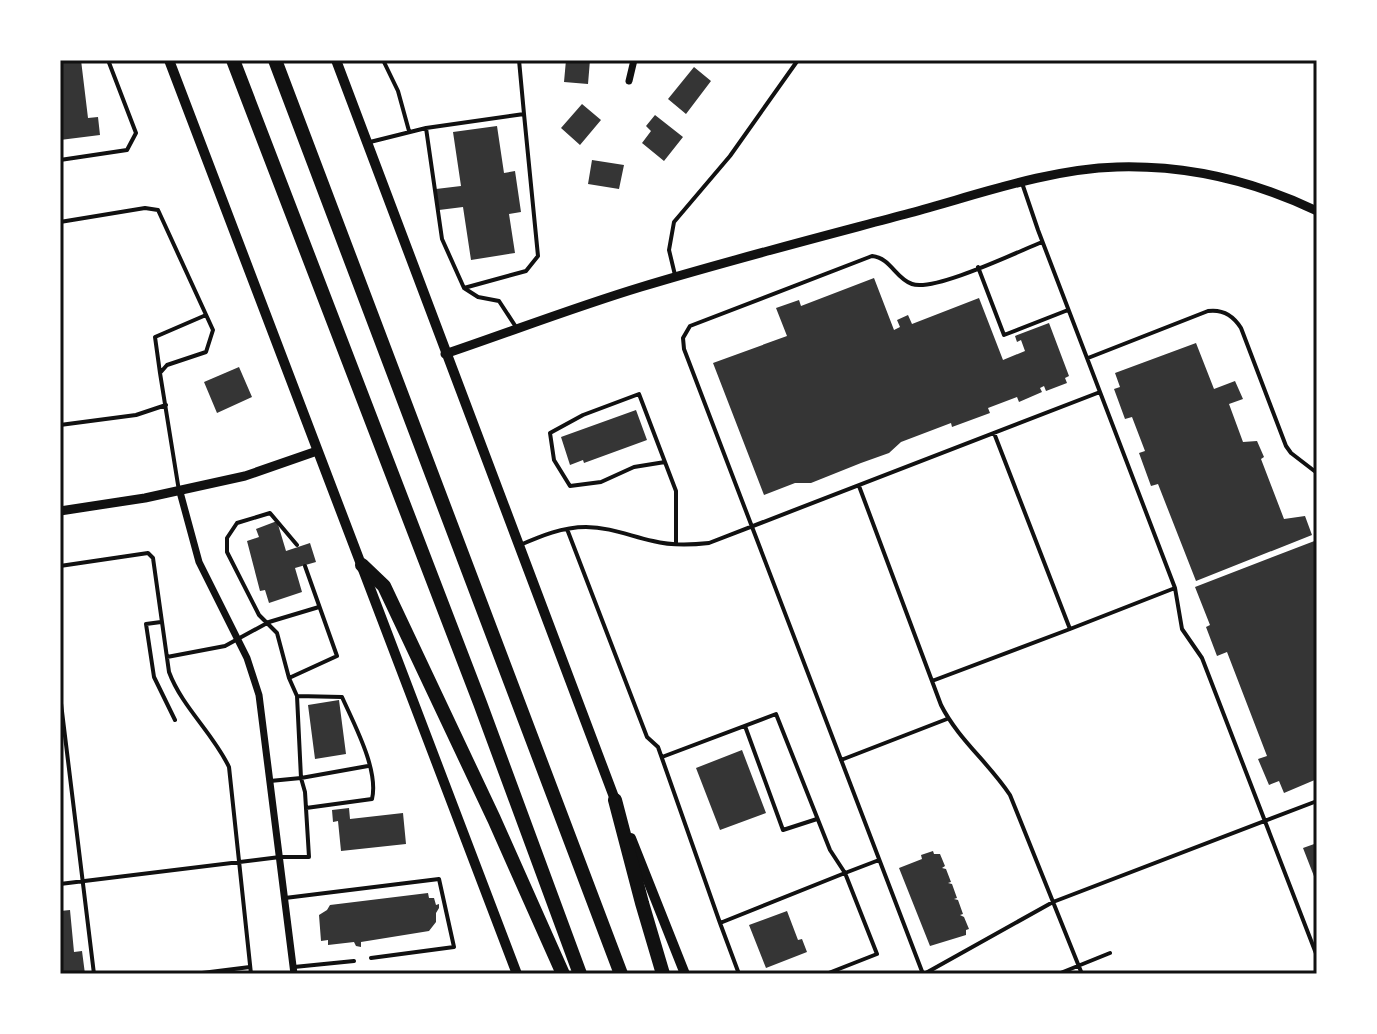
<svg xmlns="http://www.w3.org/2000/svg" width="1377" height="1034" font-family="'Work Sans',sans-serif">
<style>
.building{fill:#353535}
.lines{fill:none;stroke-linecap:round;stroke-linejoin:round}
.service{stroke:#111;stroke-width:4}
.minor{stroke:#111;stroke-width:7}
.tertiary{stroke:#111;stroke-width:9}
.secondary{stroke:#111;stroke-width:10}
.motorway{stroke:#111;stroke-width:14}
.neatline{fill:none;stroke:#111;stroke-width:3}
</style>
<rect width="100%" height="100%" fill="#fff"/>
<!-- building -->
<path class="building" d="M 60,60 L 81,60 L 88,118 L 98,117 L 100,135 L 60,140 Z
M 566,60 L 590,60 L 588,84 L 564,82 Z
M 694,67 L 711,81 L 686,114 L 668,99 Z
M 582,104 L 601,120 L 580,145 L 561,128 Z
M 655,115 L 683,137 L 664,161 L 642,143 L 651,131 L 646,126 Z
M 497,126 L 504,173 L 515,171 L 521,212 L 509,214 L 515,253 L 471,260 L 463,207 L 439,210 L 436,189 L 461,186 L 453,132 Z
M 592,160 L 624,165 L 619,189 L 588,184 Z
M 874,278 L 894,330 L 900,327 L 897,320 L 908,315 L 912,324 L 979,298 L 1003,360 L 1025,351 L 1021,340 L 1017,342 L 1015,336 L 1049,323 L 1069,376 L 1065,378 L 1067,383 L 1046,391 L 1044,386 L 1040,388 L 1042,392 L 1019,402 L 1017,397 L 988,408 L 990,413 L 952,427 L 951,423 L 901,442 L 889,453 L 861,463 L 811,483 L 795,483 L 764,495 L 713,363 L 787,336 L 776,308 L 799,300 L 801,306 Z
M 1196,343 L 1214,389 L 1235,381 L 1243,399 L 1229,404 L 1243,442 L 1257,441 L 1264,457 L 1261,459 L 1284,519 L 1305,516 L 1312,535 L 1196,581 L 1158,484 L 1151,486 L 1139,453 L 1145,451 L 1132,417 L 1125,419 L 1114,389 L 1120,387 L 1115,373 Z
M 239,367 L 252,397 L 217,413 L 204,382 Z
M 636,410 L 647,440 L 584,463 L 583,460 L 570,465 L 561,437 Z
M 277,521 L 286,551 L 310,543 L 316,562 L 295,568 L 302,592 L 269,603 L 265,590 L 260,591 L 247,541 L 259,537 L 256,529 Z
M 1317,540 L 1317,779 L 1284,793 L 1279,781 L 1269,785 L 1258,759 L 1267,756 L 1227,652 L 1217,656 L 1206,627 L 1210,625 L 1195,587 Z
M 339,700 L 346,754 L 315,759 L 308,705 Z
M 742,750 L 766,813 L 720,830 L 696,768 Z
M 349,808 L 350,819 L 403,813 L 406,844 L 341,851 L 338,821 L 333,822 L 332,810 Z
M 1317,843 L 1317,884 L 1303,848 Z
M 933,851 L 934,854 L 940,854 L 945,866 L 942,868 L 946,869 L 951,882 L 948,883 L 952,884 L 957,898 L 954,899 L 958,900 L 963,914 L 960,915 L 964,917 L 969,929 L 966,930 L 966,935 L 930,946 L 899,868 L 922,859 L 921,855 Z
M 428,893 L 429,898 L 434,898 L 436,905 L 439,904 L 439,908 L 436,913 L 436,922 L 429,931 L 361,942 L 361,947 L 356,946 L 354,942 L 328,945 L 328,940 L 321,941 L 319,915 L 327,910 L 330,905 Z
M 70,910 L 74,952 L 82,951 L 85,974 L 60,974 L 60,911 Z
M 787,911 L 798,940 L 802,939 L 807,952 L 766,968 L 749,925 Z"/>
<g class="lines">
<!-- service -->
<path class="service" d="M 383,60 L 398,91 L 409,131
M 519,60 L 524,114
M 370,142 L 426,128
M 60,160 L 127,150 L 136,133 L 108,60
M 1022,183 L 1038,230 L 1175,588 L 1182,629 L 1202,658 L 1317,956
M 60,222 L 145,208 L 158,210 L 213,330 L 206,352 L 167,365 L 160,373 L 179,491
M 978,267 L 1004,335 L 1068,310
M 675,275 L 669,250 L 674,222 L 730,156 L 798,60
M 464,288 L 526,271 L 538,256 L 524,114 L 426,128 L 442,239 L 464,288 L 478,297 L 499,301 L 516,327
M 1088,358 L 1208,311 C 1223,309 1233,315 1241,328 L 1286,446 L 1291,453 L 1317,473
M 160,373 L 155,337 L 206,315
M 60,425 L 136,415 L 166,405
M 665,462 L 634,467 L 601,482 L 570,486 L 554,460 L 550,433 L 583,415 L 639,394 L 676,491 L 676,544
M 859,486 L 941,705 C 958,739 989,763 1010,795 L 1082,974
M 567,529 L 647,737 L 658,747 L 720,923
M 297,545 L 270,513 L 237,523 L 227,538 L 227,552 L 259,615 L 277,633 L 289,678 L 297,696 L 342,697 C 354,724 379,770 372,799 L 306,808
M 520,545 C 541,536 562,527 586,527 C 610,527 630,536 653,541 C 672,546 691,545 709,543 L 1100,392
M 60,566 L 148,553 L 153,558 L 169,672 C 182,707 213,733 229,767 L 251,974
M 161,622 L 146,624 L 154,677 L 175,720
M 1070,629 L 1175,588
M 167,657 L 225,646 L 269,622 L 319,607
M 289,678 L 337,656 L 305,566
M 932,681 L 1070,629 L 994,433
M 60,695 L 94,974
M 297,696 L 301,778 L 368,766
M 745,726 L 783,830 L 817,819
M 662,757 L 776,714 L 830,850 L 845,873 L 879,860
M 841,760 L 947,719
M 60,884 L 280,857 L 309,857 L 305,792 L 301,778 L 270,781
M 285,898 L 439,879 L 454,947 L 371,958
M 294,967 L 354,961
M 194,974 L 250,967
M 739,974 L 720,923 L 845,873 L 877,954 L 826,974
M 923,974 L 684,349 L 683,338 L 690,326 L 872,256 C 891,258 895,278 912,284 C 934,292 1017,252 1042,242
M 924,974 L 1053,902 L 1317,801
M 1058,974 L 1110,953"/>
<!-- minor -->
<path class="minor" d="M 629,81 L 634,60
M 180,492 L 199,562 L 247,658 L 259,695 L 294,974"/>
<!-- tertiary -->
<path class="tertiary" d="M 445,354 C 510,332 575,307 641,287 C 730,260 820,237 910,213 C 977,195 1048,169 1117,167 C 1187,165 1254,181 1317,211
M 60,511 L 145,498 L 245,476 L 317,451"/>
<!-- secondary -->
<path class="secondary" d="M 169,60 L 517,974
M 336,60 L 617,805
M 631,838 L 685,974"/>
<!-- motorway -->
<path class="motorway" d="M 233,60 L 480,703 L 580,974
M 275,60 L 621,974
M 362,565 L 384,586 L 494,819 L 563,974
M 615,800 L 642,903 L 663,974"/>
</g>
<!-- border -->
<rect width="1377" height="1034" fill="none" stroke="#ffffff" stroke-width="124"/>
<rect x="62" y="62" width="1253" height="910" class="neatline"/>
</svg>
